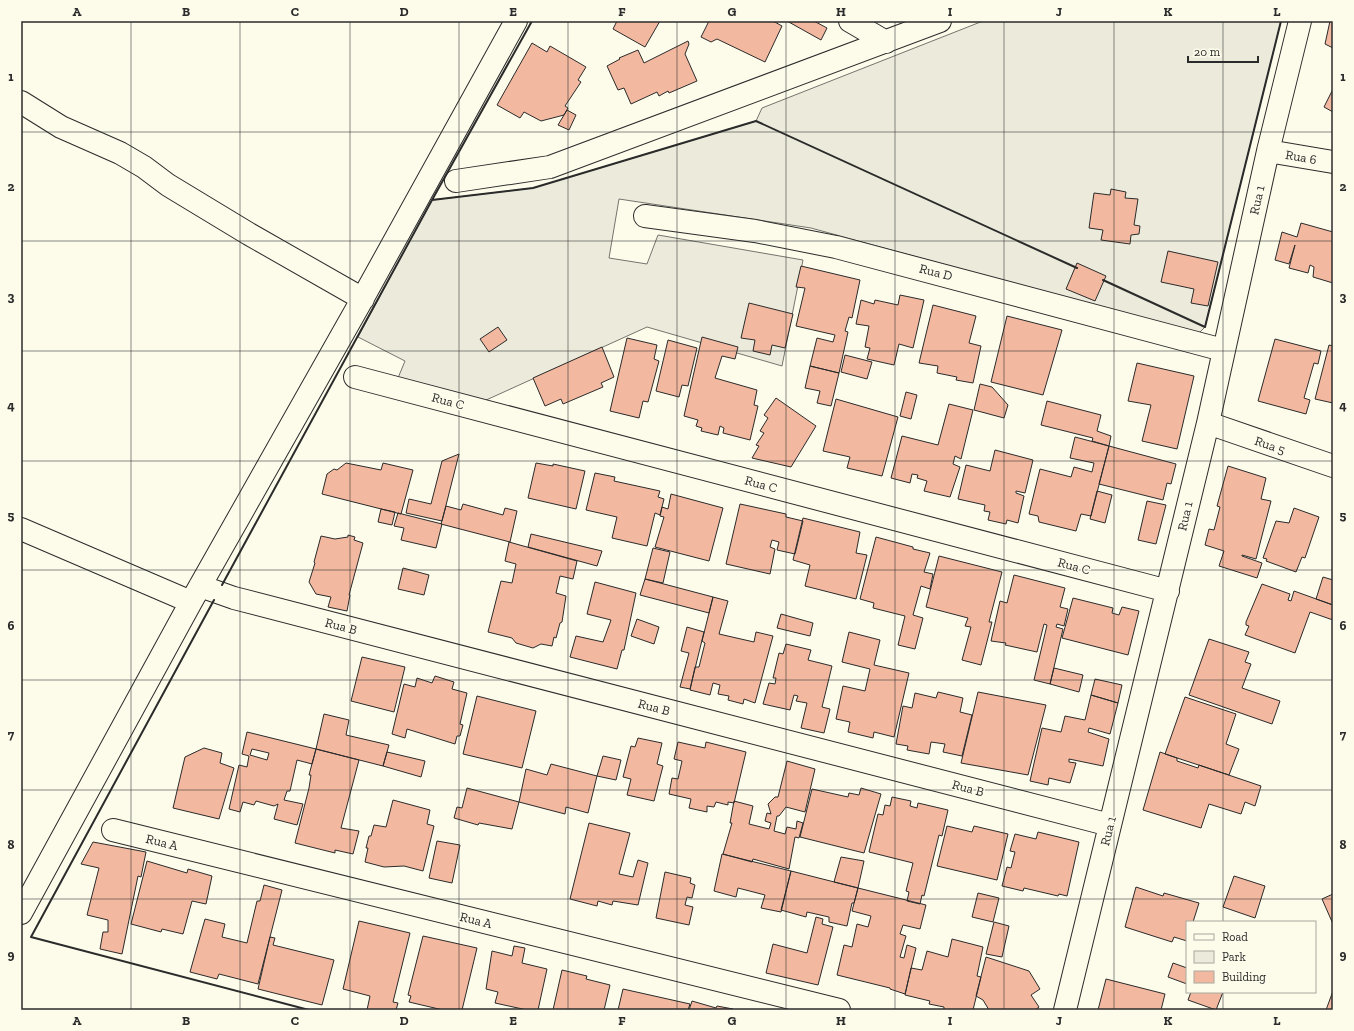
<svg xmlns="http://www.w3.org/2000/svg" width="1354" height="1031" font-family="'Zilla Slab',serif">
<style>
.green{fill:#ecebdb;stroke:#74746e}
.building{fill:#f2b8a0;stroke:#2b2b2b;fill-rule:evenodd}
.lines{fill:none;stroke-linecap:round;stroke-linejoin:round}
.minor-casing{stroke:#2b2b2b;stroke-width:24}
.minor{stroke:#fdfbea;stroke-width:22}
.wall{stroke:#2b2b2b;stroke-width:2}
.grid{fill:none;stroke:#2b2b2b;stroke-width:1;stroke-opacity:0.55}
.labels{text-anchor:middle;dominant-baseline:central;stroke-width:3;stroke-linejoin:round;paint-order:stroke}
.street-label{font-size:13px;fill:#2b2b2b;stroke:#fdfbea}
.neatline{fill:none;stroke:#2b2b2b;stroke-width:1.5}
.grid-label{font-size:13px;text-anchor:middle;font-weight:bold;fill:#2b2b2b}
</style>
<rect width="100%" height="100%" fill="#fdfbea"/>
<!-- green -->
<path class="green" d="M 983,21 L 1281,21 L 1205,327 L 1198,334 L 811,228 L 619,199 L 609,258 L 647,264 L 658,235 L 803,260 L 782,366 L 647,327 L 484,401 L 398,378 L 405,361 L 358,337 L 432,200 L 533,188 L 756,121 L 762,108 Z"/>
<!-- building -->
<path class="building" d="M 617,21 L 660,21 L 645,47 L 613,29 Z
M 709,21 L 773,21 L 782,26 L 765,62 L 717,39 L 711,42 L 701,37 Z
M 787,21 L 814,21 L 827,28 L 821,40 Z
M 1330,21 L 1333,21 L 1333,48 L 1325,44 Z
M 688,41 L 689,44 L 685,54 L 697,81 L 669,93 L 668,91 L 659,96 L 657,92 L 631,104 L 624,88 L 618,90 L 607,66 L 620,59 L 619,58 L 638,50 L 644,63 Z
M 532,43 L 547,52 L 550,46 L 586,67 L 578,80 L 581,82 L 565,106 L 568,108 L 564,115 L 541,121 L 524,112 L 520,118 L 497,105 Z
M 1333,89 L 1333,112 L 1324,107 Z
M 567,110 L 576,115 L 569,130 L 558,125 Z
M 1111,189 L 1126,192 L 1125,198 L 1138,199 L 1134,225 L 1140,226 L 1139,234 L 1131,235 L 1130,244 L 1101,240 L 1103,230 L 1089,228 L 1094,193 L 1110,195 Z
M 1301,223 L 1333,232 L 1333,283 L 1313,277 L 1314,267 L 1310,265 L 1308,273 L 1289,268 L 1295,245 L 1289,264 L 1275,260 L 1282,232 L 1297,237 Z
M 1168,251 L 1218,262 L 1208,306 L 1191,303 L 1194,289 L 1161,282 Z
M 1077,263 L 1106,276 L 1095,301 L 1066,289 Z
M 801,266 L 860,280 L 852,318 L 849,317 L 845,331 L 848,332 L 839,373 L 810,366 L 817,338 L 833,342 L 835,335 L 796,326 L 805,288 L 796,287 Z
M 900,295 L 924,300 L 913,348 L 899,344 L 894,365 L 867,359 L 870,348 L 865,347 L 869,326 L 856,324 L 861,300 L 874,304 L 875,300 L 898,305 Z
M 749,303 L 793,314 L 785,348 L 772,345 L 770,355 L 753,351 L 755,340 L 741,338 Z
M 933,305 L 976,316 L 969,343 L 981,346 L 973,383 L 956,380 L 957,377 L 937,373 L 938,366 L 919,363 Z
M 1007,316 L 1062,330 L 1043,395 L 991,382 Z
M 498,327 L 507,340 L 489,352 L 480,339 Z
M 702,337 L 738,347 L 735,359 L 722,356 L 715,378 L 757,390 L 754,405 L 758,406 L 750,440 L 723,433 L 724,428 L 720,426 L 718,435 L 701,431 L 702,428 L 696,426 L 698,420 L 684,416 Z
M 627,338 L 657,345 L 654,359 L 659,361 L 648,402 L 643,401 L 639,418 L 610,411 Z
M 1275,339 L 1321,351 L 1318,364 L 1314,363 L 1304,398 L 1310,400 L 1306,414 L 1258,401 Z
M 668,340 L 697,348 L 688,386 L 682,385 L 679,397 L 656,391 Z
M 1329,345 L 1333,346 L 1333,403 L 1315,399 Z
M 602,347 L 614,377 L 601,383 L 603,387 L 563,404 L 561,399 L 545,406 L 533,378 Z
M 845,355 L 872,362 L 867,379 L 841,372 Z
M 1137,363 L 1194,376 L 1177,449 L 1142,441 L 1151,405 L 1128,401 Z
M 810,366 L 839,373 L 831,406 L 817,403 L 820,391 L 805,388 Z
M 980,384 L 992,387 L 1008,405 L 1004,418 L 974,410 Z
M 906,392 L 917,395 L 911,419 L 900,416 Z
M 776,398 L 816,426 L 791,467 L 752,458 L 759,446 L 756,445 L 764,433 L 760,431 L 768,418 L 764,415 Z
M 836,399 L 898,417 L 882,476 L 847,468 L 850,457 L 823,451 Z
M 1047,401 L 1101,415 L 1097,431 L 1111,436 L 1109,446 L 1092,441 L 1093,438 L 1041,425 Z
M 949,404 L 973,410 L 961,459 L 955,456 L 953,464 L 960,467 L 950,497 L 924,491 L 927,481 L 917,478 L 918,475 L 912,474 L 910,483 L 891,478 L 902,436 L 938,445 Z
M 1075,437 L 1109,446 L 1091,516 L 1081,514 L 1076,531 L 1039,522 L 1038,516 L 1029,514 L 1040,469 L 1071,477 L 1074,467 L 1092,472 L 1094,463 L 1070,458 Z
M 1109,446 L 1176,464 L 1171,484 L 1167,483 L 1163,500 L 1099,484 Z
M 995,450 L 1033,460 L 1025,493 L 1016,491 L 1016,493 L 1024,496 L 1018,523 L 1007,520 L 1006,524 L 988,520 L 990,512 L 984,511 L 985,505 L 958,499 L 966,465 L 990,471 Z
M 459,454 L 442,521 L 406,513 L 409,499 L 431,504 L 442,461 Z
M 346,463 L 381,470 L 383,463 L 413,470 L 401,514 L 322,494 L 327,474 L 334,469 L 337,470 Z
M 536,463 L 553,466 L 553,464 L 585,471 L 576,509 L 528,498 Z
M 1228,466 L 1266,478 L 1261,499 L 1271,501 L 1256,559 L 1242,555 L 1242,556 L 1262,563 L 1257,578 L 1219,566 L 1224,551 L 1205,545 L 1209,529 L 1214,530 L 1220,507 L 1217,506 Z
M 595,473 L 615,477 L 614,481 L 660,491 L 658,497 L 664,499 L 660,515 L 655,513 L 647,546 L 612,538 L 617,517 L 586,510 Z
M 1097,491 L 1112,495 L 1105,523 L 1090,519 Z
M 671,494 L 723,508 L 709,561 L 655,547 L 664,517 L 660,516 L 662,507 L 668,509 Z
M 1147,501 L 1166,505 L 1156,544 L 1138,540 Z
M 463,504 L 503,515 L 505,508 L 517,511 L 510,542 L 441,524 L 446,506 L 461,510 Z
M 740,504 L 786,514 L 786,517 L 803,521 L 795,554 L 777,550 L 779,542 L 772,540 L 770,547 L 775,549 L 770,574 L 726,564 Z
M 1294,508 L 1319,517 L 1305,558 L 1302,557 L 1296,572 L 1266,561 L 1267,559 L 1263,558 L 1276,521 L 1289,523 Z
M 381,509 L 395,512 L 392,525 L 378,522 Z
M 398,513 L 442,524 L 436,548 L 401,540 L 404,528 L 394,526 Z
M 803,518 L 860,532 L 856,553 L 867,555 L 856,599 L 805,586 L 810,565 L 793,560 Z
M 531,534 L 602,551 L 597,566 L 528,547 Z
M 348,535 L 355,537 L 354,540 L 363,543 L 349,595 L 350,595 L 347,611 L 328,607 L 331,597 L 316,594 L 309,582 L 315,563 L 314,562 L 321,536 L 335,539 L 348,537 Z
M 876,537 L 913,547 L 913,549 L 930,553 L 924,572 L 933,574 L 930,589 L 921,586 L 913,615 L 923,618 L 915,649 L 898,645 L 905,616 L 873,608 L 874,603 L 860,599 Z
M 509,542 L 577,561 L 573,579 L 560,576 L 556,593 L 566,596 L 562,622 L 560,623 L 556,638 L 554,637 L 552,646 L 541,644 L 533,648 L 516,643 L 512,638 L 488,632 L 501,581 L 512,583 L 516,564 L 505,561 Z
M 653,548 L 670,552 L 663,583 L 645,579 Z
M 939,556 L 1002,572 L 989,622 L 992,622 L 981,665 L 962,660 L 971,627 L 965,626 L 968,618 L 926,607 Z
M 403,568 L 429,575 L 424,595 L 398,589 Z
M 1014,575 L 1065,588 L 1060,607 L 1068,609 L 1064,626 L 1057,624 L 1056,627 L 1063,629 L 1050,684 L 1034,680 L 1047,625 L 1044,624 L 1037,652 L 1005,645 L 1006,643 L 991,641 L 1000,601 L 1007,603 Z
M 1323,577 L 1333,580 L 1333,605 L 1316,599 Z
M 645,579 L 713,597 L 709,613 L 640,595 Z
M 595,582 L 636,593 L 624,650 L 622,650 L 617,669 L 570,657 L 576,636 L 603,642 L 611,620 L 587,614 Z
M 1262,584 L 1290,594 L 1288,600 L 1291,601 L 1294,591 L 1333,605 L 1333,620 L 1310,612 L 1295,653 L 1245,635 L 1249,626 L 1246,625 L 1246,622 Z
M 713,597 L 728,601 L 719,634 L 754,642 L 756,632 L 773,636 L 755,703 L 744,699 L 743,704 L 728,700 L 729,696 L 718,694 L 720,685 L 713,683 L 710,695 L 690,690 L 695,667 L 699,667 L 705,643 L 702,641 Z
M 1073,598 L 1113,608 L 1112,613 L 1119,615 L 1122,607 L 1139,611 L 1128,655 L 1062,638 Z
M 781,614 L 813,623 L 810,636 L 777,628 Z
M 637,619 L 659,627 L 654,644 L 631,636 Z
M 687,627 L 704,632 L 690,689 L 680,687 L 689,653 L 681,651 Z
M 849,632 L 880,640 L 874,665 L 909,673 L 894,737 L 874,732 L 873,738 L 848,732 L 850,722 L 836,719 L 843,686 L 865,691 L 870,669 L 842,662 Z
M 1209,639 L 1249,652 L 1245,662 L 1251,664 L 1242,688 L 1280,701 L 1272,724 L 1189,695 Z
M 786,644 L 811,650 L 808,660 L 832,666 L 822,707 L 830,709 L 824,733 L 801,728 L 807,703 L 796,701 L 798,696 L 794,695 L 790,710 L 763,704 L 769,683 L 775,684 L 776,678 L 773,678 L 779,653 L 783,654 Z
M 362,657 L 405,667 L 394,712 L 351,701 Z
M 1054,668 L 1083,675 L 1079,692 L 1050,684 Z
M 435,676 L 454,682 L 452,689 L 467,693 L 460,724 L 463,725 L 460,736 L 457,736 L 455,744 L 407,729 L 405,738 L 392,734 L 404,684 L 415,687 L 417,678 L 432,683 Z
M 1095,679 L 1122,685 L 1118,703 L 1091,695 Z
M 938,692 L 963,698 L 960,712 L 972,715 L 962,756 L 943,752 L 945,744 L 931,742 L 929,754 L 907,750 L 908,746 L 896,744 L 903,706 L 912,708 L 915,693 L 936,698 Z
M 978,692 L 1046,705 L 1028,775 L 961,763 Z
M 1091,695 L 1118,703 L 1110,734 L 1089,728 L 1088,732 L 1109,739 L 1103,766 L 1069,759 L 1069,762 L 1076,763 L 1070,783 L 1049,778 L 1048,785 L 1030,781 L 1042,728 L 1061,732 L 1065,716 L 1085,720 Z
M 477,696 L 536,711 L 522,768 L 463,754 Z
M 1185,697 L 1236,714 L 1226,744 L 1239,749 L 1229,775 L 1165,754 Z
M 324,714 L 349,720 L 346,735 L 389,745 L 383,766 L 316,749 Z
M 247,732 L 316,749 L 312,764 L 297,760 L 290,791 L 287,791 L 284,800 L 303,804 L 297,825 L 274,819 L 278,804 L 274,806 L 256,801 L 254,805 L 243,802 L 240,812 L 229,809 L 239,765 L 247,767 L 249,756 L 242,754 ZM 252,749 L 269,753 L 267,760 L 250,755 Z
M 638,738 L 662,743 L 657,764 L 663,766 L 654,801 L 627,795 L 631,779 L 623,777 L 631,746 L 635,747 Z
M 678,742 L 705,748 L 706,742 L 746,752 L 734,803 L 728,802 L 728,805 L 716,802 L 714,807 L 707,806 L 707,812 L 689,808 L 691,799 L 669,794 L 672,778 L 678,779 L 682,761 L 674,759 Z
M 204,748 L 222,753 L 220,763 L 234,768 L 219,819 L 173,808 L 185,757 Z
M 316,749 L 359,760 L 341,828 L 359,831 L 353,854 L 335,850 L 335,853 L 295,843 L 309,788 L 311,775 L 309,775 Z
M 387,752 L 425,761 L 421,777 L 383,766 Z
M 1160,752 L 1177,758 L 1177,761 L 1198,768 L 1199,765 L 1261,786 L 1255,806 L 1245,802 L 1241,814 L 1209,804 L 1201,828 L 1143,810 Z
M 603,756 L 621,760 L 616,780 L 597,776 Z
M 787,761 L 815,769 L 805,812 L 786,807 L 779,816 L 777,816 L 774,831 L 785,834 L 787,827 L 796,829 L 797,821 L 803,823 L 799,838 L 795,837 L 789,869 L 753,859 L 752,862 L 723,854 L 732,823 L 730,823 L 734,801 L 753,806 L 749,824 L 769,829 L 771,823 L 765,821 L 767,813 L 771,814 L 768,804 L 775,797 L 778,797 Z
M 551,764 L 597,776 L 588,813 L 566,807 L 565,814 L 519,802 L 526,769 L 547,775 Z
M 467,788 L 519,802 L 512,829 L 479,823 L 478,825 L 454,818 L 457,807 L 462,808 Z
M 861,788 L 881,794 L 864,853 L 800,837 L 812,789 L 848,797 L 849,793 L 859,795 Z
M 892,797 L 911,801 L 910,806 L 917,808 L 918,803 L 948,810 L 942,836 L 939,835 L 938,839 L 924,896 L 922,895 L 920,904 L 907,901 L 909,892 L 906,891 L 913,863 L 869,852 L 878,814 L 883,815 L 885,805 L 890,806 Z
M 393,800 L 430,810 L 427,824 L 434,826 L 423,871 L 404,866 L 384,867 L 365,862 L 368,848 L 366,848 L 369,836 L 371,836 L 374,825 L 386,827 Z
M 589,823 L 630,833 L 619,874 L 633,877 L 638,860 L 648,863 L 638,905 L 613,901 L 612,905 L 598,901 L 597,906 L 570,899 Z
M 947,826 L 972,832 L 974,826 L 1008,834 L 997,880 L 937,866 Z
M 1038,832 L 1079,842 L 1067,896 L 1059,894 L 1058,896 L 1024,888 L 1023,891 L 1002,886 L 1007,867 L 1011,868 L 1015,852 L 1010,851 L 1015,834 L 1036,839 Z
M 437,841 L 460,845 L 452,883 L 429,878 Z
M 93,842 L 146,852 L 141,877 L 138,876 L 122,954 L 100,949 L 103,932 L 108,932 L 108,920 L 87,915 L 99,868 L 81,864 Z
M 722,854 L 791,871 L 781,912 L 761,908 L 765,895 L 738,888 L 736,897 L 714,891 Z
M 841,857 L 864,861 L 858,888 L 834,882 Z
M 147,861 L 187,873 L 188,869 L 212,876 L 206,904 L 192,901 L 183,934 L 162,929 L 161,932 L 131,924 Z
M 791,871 L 858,888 L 854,903 L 852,903 L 847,926 L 829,922 L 829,917 L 807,912 L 806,917 L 781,910 Z
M 665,872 L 691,878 L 690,883 L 695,885 L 692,898 L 687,897 L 685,905 L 693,907 L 689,925 L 656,918 Z
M 1234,876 L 1265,886 L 1255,918 L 1223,907 Z
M 264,885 L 282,890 L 258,984 L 219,974 L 217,979 L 190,972 L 205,919 L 225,924 L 222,937 L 247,943 L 257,901 L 260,901 Z
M 1136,887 L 1163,896 L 1164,893 L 1199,903 L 1193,922 L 1187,922 L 1187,941 L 1174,937 L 1172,942 L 1125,927 Z
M 858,888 L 926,905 L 920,929 L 903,925 L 900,934 L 906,936 L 900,957 L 904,958 L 907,945 L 916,948 L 905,994 L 890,989 L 890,988 L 837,975 L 844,945 L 852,947 L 857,924 L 868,927 L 871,916 L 852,911 Z
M 978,893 L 999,898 L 993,922 L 972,917 Z
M 1333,894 L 1333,924 L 1322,899 Z
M 816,917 L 823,919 L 822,924 L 833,927 L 818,985 L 766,973 L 773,944 L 807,953 Z
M 359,921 L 410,933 L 393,1002 L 398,1003 L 396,1010 L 367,1010 L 370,996 L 343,989 Z
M 994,922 L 1009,926 L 1002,957 L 986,954 Z
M 423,936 L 477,948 L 462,1010 L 443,1010 L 409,1002 L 411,996 L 408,995 Z
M 270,937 L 275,938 L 273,945 L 334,960 L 322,1005 L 258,989 Z
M 952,939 L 983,947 L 977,976 L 981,977 L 973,1010 L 944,1010 L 944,1007 L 929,1004 L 930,1001 L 905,995 L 911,968 L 922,970 L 927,951 L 948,957 Z
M 514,946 L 525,948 L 522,963 L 547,969 L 538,1010 L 527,1010 L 495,1003 L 498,992 L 486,989 L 492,951 L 512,956 Z
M 986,957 L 1029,971 L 1040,989 L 1031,995 L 1039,1007 L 1035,1010 L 989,1010 L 983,1000 L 976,996 Z
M 1173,963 L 1187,968 L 1187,984 L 1168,977 Z
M 562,970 L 587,976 L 586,979 L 610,985 L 604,1010 L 553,1010 Z
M 1106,979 L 1165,994 L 1161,1010 L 1098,1010 Z
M 623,989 L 690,1004 L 688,1010 L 618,1010 Z
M 1333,991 L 1333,1010 L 1326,1010 Z
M 1191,992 L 1223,992 L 1216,1010 L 1188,1000 Z
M 692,1001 L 716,1008 L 717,1006 L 733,1009 L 689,1010 Z"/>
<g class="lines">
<defs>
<path id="minor" d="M 850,21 L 886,42
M 21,102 L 61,127 L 120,153 L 144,167 L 168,185 L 249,234 L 363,299
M 1268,151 L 1333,162
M 456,181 L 550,167 L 940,21
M 645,216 L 755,231 L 836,247 L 1223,350
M 355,377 L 1168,591
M 1208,423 L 1333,466
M 21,529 L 191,602
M 200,586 L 234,598 L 1110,825
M 113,830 L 839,1010
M 21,913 L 191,602 L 359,305 L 516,21
M 1065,1010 L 1208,423 L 1268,151 L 1300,21"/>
</defs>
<!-- minor casing -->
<use href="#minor" class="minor-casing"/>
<!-- minor -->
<use href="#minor" class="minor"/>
<!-- wall -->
<path class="wall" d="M 432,200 L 533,188 L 756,121 L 1077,268
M 1103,280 L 1205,327 L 1281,21
M 222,585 L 432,200 L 532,21
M 214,600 L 31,937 L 309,1010"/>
</g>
<!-- grid -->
<path class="grid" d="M 131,21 L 131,1010M 240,21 L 240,1010M 350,21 L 350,1010M 459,21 L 459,1010M 568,21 L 568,1010M 677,21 L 677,1010M 786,21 L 786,1010M 895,21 L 895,1010M 1004,21 L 1004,1010M 1114,21 L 1114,1010M 1223,21 L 1223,922M 21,132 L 1333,132M 21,241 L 1333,241M 21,351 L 1333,351M 21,461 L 1333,461M 21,570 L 1333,570M 21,680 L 1333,680M 21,790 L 1333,790M 21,899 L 1333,899M 1223,992 L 1223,1010"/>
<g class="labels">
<!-- street labels -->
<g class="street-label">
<text transform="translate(1301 157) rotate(10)">Rua 6</text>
<text transform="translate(1257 200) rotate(-77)">Rua 1</text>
<text transform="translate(936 272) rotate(14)">Rua D</text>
<text transform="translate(448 401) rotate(15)">Rua C</text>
<text transform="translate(1270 445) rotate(19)">Rua 5</text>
<text transform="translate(761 484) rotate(15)">Rua C</text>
<text transform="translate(1185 516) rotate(-77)">Rua 1</text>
<text transform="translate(1074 566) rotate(15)">Rua C</text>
<text transform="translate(341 626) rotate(15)">Rua B</text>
<text transform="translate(654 707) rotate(15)">Rua B</text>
<text transform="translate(968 788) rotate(15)">Rua B</text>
<text transform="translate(1108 831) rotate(-76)">Rua 1</text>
<text transform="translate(162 842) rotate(14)">Rua A</text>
<text transform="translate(476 920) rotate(14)">Rua A</text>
</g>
</g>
<!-- border -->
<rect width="1354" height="1031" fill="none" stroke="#fdfbea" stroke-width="44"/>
<!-- legend -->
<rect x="1186" y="921" width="130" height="72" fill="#fdfbea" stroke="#a9a89e"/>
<rect x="1194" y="934" width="20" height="6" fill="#fdfbea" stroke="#a9a89e"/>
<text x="1222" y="941" font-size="12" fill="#2b2b2b">Road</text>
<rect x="1194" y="951" width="20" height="12" fill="#ecebdb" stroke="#a9a89e"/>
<text x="1222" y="961" font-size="12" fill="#2b2b2b">Park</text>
<rect x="1194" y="971" width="20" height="12" fill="#f2b8a0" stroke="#a9a89e"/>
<text x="1222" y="981" font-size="12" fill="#2b2b2b">Building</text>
<!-- scale -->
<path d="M1188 56v6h70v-6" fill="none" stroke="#2b2b2b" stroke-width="2"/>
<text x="1194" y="56" font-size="12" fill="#2b2b2b" stroke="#fdfbea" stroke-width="3" paint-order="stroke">20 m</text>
<rect x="22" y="22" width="1310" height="987" class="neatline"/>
<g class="grid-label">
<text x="77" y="16">A</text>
<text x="186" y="16">B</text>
<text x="295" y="16">C</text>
<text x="404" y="16">D</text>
<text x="513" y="16">E</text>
<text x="622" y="16">F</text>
<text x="732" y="16">G</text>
<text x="841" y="16">H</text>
<text x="950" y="16">I</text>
<text x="1059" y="16">J</text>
<text x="1168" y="16">K</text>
<text x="1277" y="16">L</text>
<text x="11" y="81">1</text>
<text x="1343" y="81">1</text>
<text x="11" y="191">2</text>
<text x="1343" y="191">2</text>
<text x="11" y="301">3</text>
<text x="1343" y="301">3</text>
<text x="11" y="410">4</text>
<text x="1343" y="410">4</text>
<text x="11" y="520">5</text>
<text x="1343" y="520">5</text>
<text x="11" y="630">6</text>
<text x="1343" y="630">6</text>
<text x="11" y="739">7</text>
<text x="1343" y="739">7</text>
<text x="11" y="849">8</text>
<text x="1343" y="849">8</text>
<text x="11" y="959">9</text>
<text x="1343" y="959">9</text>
<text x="77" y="1025">A</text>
<text x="186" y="1025">B</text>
<text x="295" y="1025">C</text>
<text x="404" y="1025">D</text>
<text x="513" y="1025">E</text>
<text x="622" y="1025">F</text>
<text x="732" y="1025">G</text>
<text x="841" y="1025">H</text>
<text x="950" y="1025">I</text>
<text x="1059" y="1025">J</text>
<text x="1168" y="1025">K</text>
<text x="1277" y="1025">L</text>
</g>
</svg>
